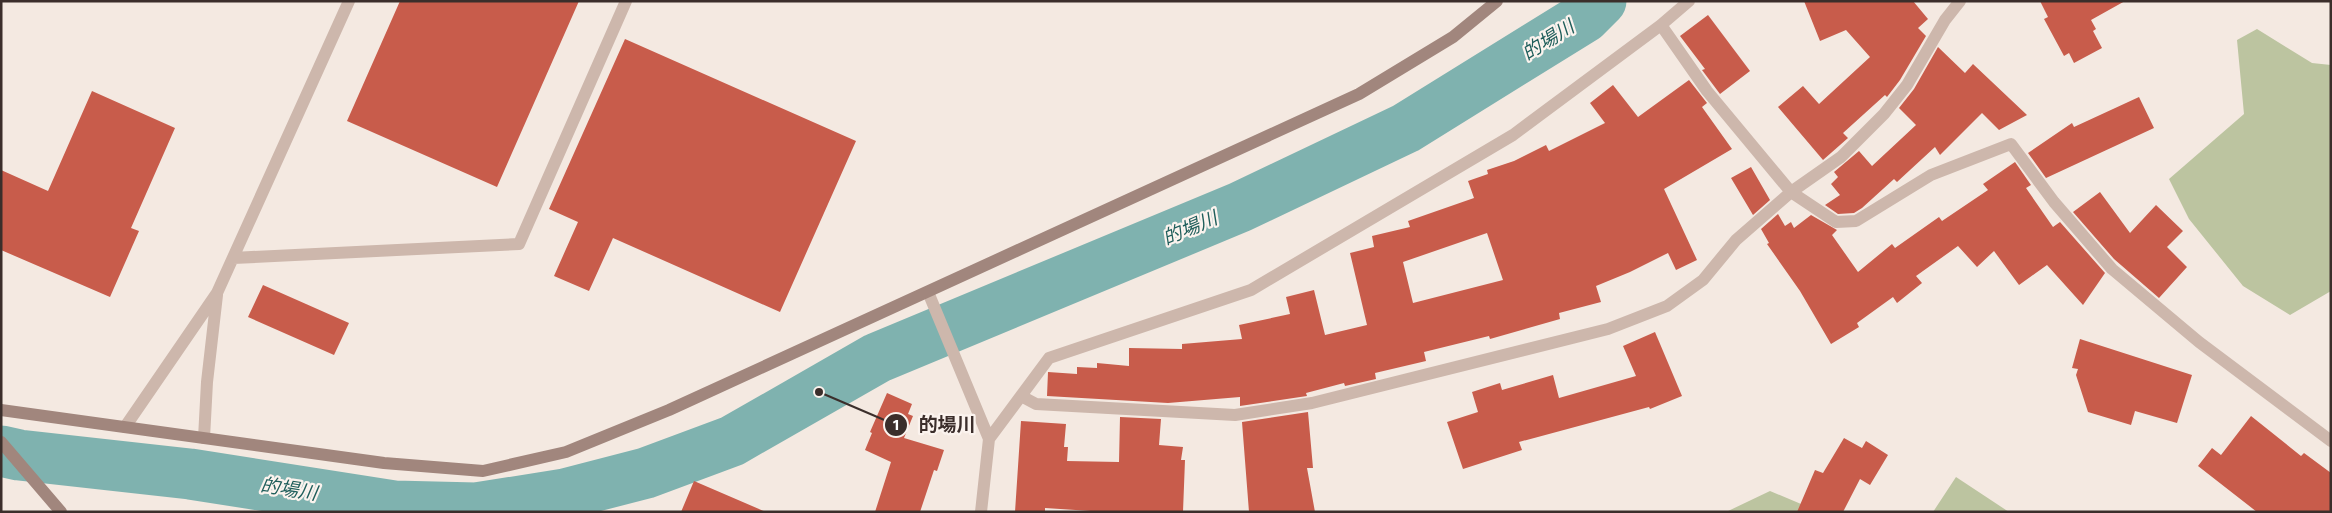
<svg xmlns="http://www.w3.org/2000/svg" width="2332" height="513" font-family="'Fira Sans Condensed','Noto Sans JP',sans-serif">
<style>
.green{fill:#bcc4a0}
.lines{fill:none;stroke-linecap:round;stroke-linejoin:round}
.river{stroke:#7fb2af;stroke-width:51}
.building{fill:#c85c4b;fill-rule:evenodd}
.lane{stroke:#cdb7ac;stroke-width:12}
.street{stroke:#cdb7ac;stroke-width:12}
.secondary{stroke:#a1867d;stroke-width:12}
.labels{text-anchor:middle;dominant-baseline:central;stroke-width:4.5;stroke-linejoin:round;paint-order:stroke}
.water-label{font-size:19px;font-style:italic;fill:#1f5e5b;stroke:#fbf3ee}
.leader{fill:none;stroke:#3b2e2b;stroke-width:2}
.callout-dot{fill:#3b2e2b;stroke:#fbf3ee;stroke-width:2}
.mark-label{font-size:15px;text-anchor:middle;font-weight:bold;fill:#fff}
.callout-label{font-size:19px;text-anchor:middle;font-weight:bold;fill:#3b2e2b;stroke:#fbf3ee;stroke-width:4.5;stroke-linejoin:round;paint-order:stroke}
</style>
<rect width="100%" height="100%" fill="#f4e9e1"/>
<!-- green -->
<path class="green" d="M 2257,29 L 2312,63 L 2331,65 L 2331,291 L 2290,315 L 2243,286 L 2189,219 L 2169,179 L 2244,114 L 2237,40 Z
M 1956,477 L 2009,512 L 1933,512 Z
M 1770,491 L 1820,512 L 1726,512 Z"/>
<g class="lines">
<!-- river -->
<path class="river" d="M 1,451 L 19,455 L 190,474 L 394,506 L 476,508 L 565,494 L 646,473 L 732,441 L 877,358 L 1240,207 L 1406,128 L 1585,17 L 1601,1"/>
</g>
<!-- building -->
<path class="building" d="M 400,1 L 579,1 L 497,187 L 347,121 Z
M 1804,1 L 1913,1 L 1928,19 L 1918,28 L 1926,36 L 1900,80 L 1887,97 L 1885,95 L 1843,133 L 1848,138 L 1823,160 L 1778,107 L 1803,86 L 1819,104 L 1870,57 L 1846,30 L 1820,41 Z
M 2040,1 L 2125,1 L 2091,20 L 2096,29 L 2093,31 L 2102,48 L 2074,63 L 2069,53 L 2064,56 L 2044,19 L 2048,17 Z
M 1708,15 L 1750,71 L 1720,94 L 1702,70 L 1705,69 L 1680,36 Z
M 625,39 L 856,141 L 780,312 L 613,238 L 589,291 L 554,276 L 578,222 L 549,209 Z
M 1938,47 L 1965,73 L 1973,64 L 2027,115 L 1999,130 L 1982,113 L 1940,155 L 1935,147 L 1897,182 L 1894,179 L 1862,208 L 1854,213 L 1838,214 L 1825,205 L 1840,195 L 1831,184 L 1838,177 L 1834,172 L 1859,151 L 1872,166 L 1916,125 L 1899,108 L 1914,89 Z
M 1689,80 L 1707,103 L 1702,107 L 1732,149 L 1664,189 L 1697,260 L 1676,270 L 1668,253 L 1630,272 L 1596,286 L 1601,302 L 1559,313 L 1560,319 L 1490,339 L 1489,336 L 1424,352 L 1426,361 L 1375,373 L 1376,379 L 1345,386 L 1344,383 L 1306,393 L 1307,396 L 1240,406 L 1240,397 L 1168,403 L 1047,396 L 1048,372 L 1077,374 L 1077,367 L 1097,368 L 1097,363 L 1129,366 L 1129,348 L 1182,349 L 1182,344 L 1242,339 L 1239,325 L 1290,314 L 1286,297 L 1314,290 L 1325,335 L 1367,325 L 1350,253 L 1374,247 L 1372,236 L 1410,227 L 1408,221 L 1474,198 L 1468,181 L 1488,174 L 1487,170 L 1514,161 L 1546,145 L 1549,151 L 1605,123 L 1590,103 L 1613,85 L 1638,117 ZM 1487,233 L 1503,280 L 1413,303 L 1403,262 Z
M 92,91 L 175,128 L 131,228 L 139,231 L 110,297 L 1,250 L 1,170 L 48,191 Z
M 2139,97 L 2154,128 L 2046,178 L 2028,153 L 2072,123 L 2074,127 Z
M 2015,162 L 2031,185 L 2026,188 L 2053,227 L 2060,222 L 2105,273 L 2083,305 L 2047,265 L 2019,285 L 1994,251 L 1977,267 L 1958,246 L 1916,276 L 1922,283 L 1897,303 L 1893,297 L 1857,323 L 1859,327 L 1831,344 L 1800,291 L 1767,244 L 1769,243 L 1761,229 L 1778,214 L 1785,226 L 1791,222 L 1794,228 L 1811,215 L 1837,230 L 1832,235 L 1858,272 L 1892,244 L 1895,248 L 1939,217 L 1942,221 L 1988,190 L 1983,184 Z
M 1751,167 L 1770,200 L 1753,215 L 1731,178 Z
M 2100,192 L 2130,233 L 2156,205 L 2183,231 L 2167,247 L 2187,267 L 2159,298 L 2114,259 L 2073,212 Z
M 263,285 L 349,323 L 334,355 L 248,317 Z
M 1655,332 L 1682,396 L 1650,409 L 1649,407 L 1519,442 L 1522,450 L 1463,469 L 1447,422 L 1478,412 L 1472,392 L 1500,383 L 1502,390 L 1553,375 L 1559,398 L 1636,376 L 1623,346 Z
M 2080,339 L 2192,375 L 2177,423 L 2135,411 L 2131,425 L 2088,412 L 2076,375 L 2078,369 L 2072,368 Z
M 887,393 L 912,404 L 908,414 L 913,416 L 904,438 L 944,450 L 937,471 L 934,470 L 920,512 L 875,512 L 891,462 L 865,450 L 872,433 L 870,432 Z
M 1308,412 L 1313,468 L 1307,468 L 1315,512 L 1249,512 L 1242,422 Z
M 2251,416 L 2301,456 L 2304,453 L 2331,473 L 2331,512 L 2257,512 L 2198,466 L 2212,448 L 2221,455 Z
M 1120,417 L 1161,419 L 1159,445 L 1183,447 L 1181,460 L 1185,460 L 1183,512 L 1106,512 L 1045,508 L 1045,512 L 1015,512 L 1021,421 L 1066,424 L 1064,447 L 1068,447 L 1067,461 L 1119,462 Z
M 1844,438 L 1862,448 L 1866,441 L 1888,455 L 1870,485 L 1860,479 L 1843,512 L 1797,512 L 1815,470 L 1823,473 Z
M 694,481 L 766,512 L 681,512 Z"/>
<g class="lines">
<!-- lane -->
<path class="lane" d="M 233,258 L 519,244 L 626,1
M 125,427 L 217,293 L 349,1
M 204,438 L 207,382 L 217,295"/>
<!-- street -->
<path class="street" d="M 1661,25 L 1707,91 L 1791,192 L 1836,222 L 1856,221 L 1931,175 L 2011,144 L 2054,202 L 2112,269 L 2199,342 L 2331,441
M 928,292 L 989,439 L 981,512
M 1021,396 L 1036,404 L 1235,415 L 1312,403 L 1608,329 L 1667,306 L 1703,280 L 1736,240 L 1791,192 L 1841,157 L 1884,114 L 1907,85 L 1945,20 L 1960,1
M 989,439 L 1049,358 L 1251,290 L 1513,135 L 1661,25 L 1689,1"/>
<!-- secondary -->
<path class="secondary" d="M 1,410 L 384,463 L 483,471 L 566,452 L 669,410 L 1359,94 L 1453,37 L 1497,1
M 1,442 L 61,512"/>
</g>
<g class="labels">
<!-- water labels -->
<g class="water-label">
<text transform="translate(1548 40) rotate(-32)">的場川</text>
<text transform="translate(1190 228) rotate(-23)">的場川</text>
<text transform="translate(289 489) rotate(9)">的場川</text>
</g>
</g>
<!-- callouts -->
<path class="leader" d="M819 392L896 425"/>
<g class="callout-dot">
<circle cx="819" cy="392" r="5"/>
<circle cx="896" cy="425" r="12"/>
</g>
<g class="mark-label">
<text x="896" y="430">1</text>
</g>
<g class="callout-label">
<text x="947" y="431">的場川</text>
</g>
<!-- border -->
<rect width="2332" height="513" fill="none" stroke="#3b2e2b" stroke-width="5"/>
</svg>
